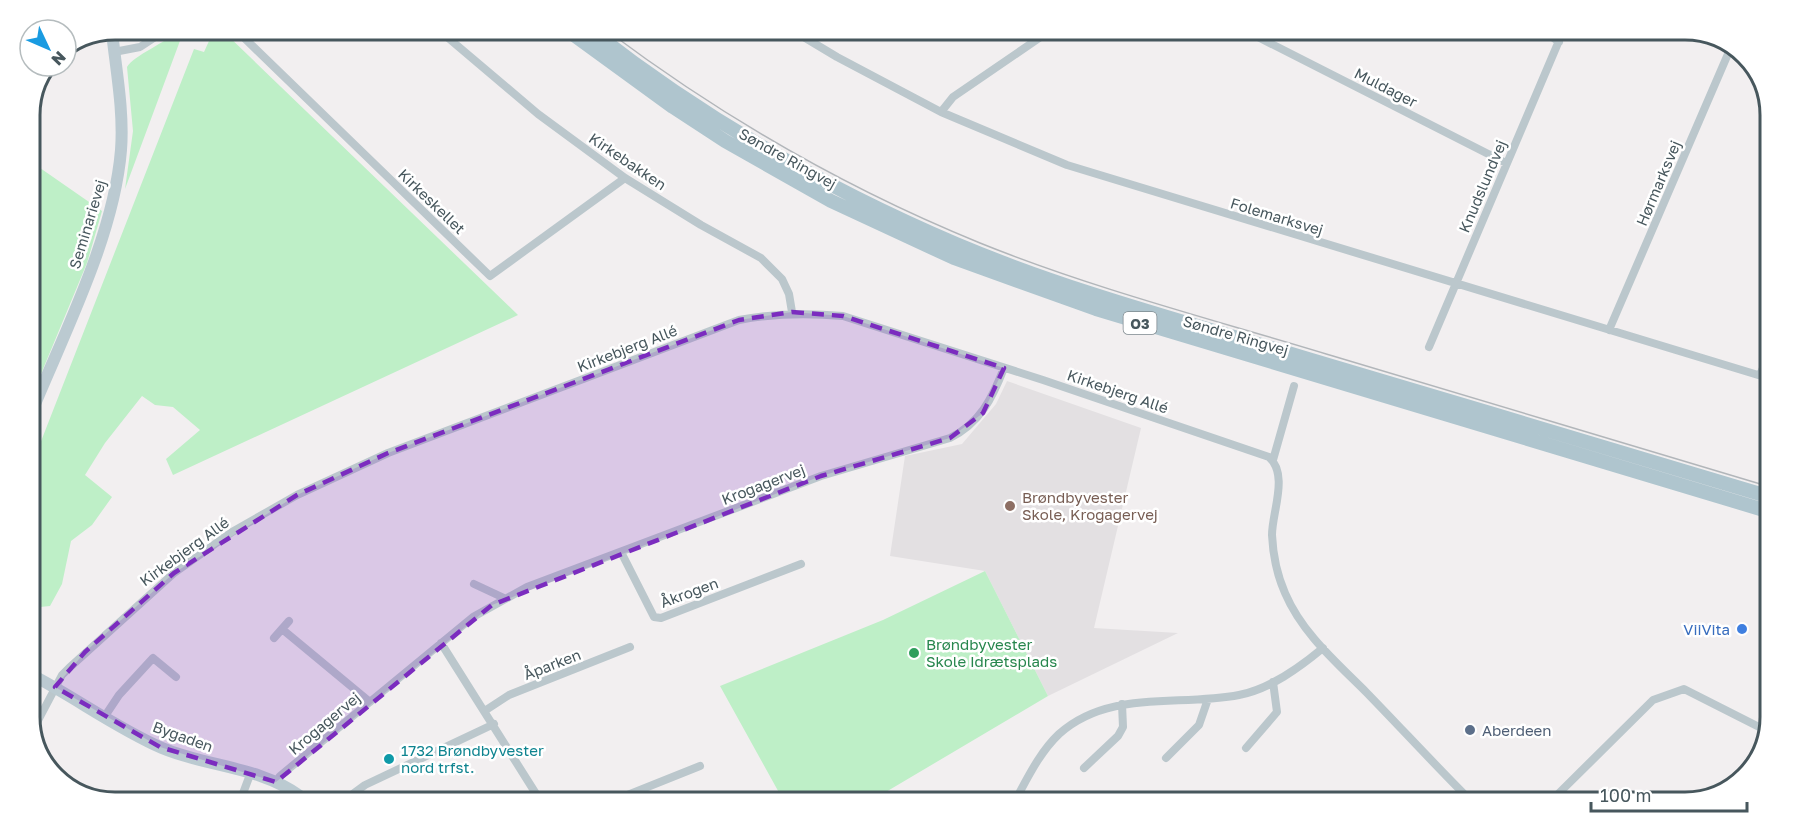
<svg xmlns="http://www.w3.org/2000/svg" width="1801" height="832" font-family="'Golos Text',sans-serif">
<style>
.education{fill:#e3e0e2}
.green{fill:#beefc7}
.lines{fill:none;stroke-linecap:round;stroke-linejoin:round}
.street{stroke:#bbc7cc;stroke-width:8}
.secondary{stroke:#bbcad1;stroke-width:12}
.primary{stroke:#afc5ce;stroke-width:14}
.tram{stroke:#b2b6ba;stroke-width:1.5}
.marked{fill:#7b2cbf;fill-opacity:0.2;stroke:#7b2cbf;stroke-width:4.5;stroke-dasharray:12 8;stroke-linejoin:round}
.education-dot{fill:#8d6e63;stroke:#fff;stroke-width:2}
.shop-dot{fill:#3f7fe0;stroke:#fff;stroke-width:2}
.leisure-dot{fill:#2e9e5b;stroke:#fff;stroke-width:2}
.service-dot{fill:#5c6f8a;stroke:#fff;stroke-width:2}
.culture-dot{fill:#0f9aa8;stroke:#fff;stroke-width:2}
.labels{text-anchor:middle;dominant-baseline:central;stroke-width:5;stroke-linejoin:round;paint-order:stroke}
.shield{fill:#fff;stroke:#7e898e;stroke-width:1.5}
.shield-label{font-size:14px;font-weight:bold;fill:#47575d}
.street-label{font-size:15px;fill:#47575d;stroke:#fff}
.education-label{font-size:15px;fill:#785e54;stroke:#fff;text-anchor:start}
.shop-label{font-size:15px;fill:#366cbe;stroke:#fff;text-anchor:end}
.leisure-label{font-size:15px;fill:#27864d;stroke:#fff;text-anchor:start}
.service-label{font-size:15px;fill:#4e5e75;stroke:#fff;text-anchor:start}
.culture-label{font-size:15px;fill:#0d838f;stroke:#fff;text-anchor:start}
.rim{fill:none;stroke:#47575d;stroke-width:3}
</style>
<rect width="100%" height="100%" fill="#f2eff0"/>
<!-- education -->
<path class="education" d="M 1007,381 L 1141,428 L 1094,628 L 1178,633 L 1048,696 L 985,571 L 890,556 L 905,456 L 962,444 L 996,404 Z"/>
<!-- green -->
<path class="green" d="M 179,30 L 184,30 L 125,189 L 133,131 L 127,67 C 133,56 167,42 179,30 Z
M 214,30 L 224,32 L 518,315 L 173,475 L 166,459 L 200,430 L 173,407 L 155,405 L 142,396 L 105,443 L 85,475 L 112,497 L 92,525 L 71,541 L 62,584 L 50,606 L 30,608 L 30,444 L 38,449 L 194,49 L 204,52 Z
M 30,161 L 102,211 L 87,263 L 31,398 Z
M 985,571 L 1048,696 L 874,799 L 782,798 L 720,686 L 883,620 Z"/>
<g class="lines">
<!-- street -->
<path class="street" d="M 236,30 L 490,276 L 625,178
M 440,31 L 538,114 L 625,178 L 701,225 L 761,258 L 782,279 L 789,294 L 792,312
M 797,33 L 837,57 L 941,112 L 1067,165 L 1768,378
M 1254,35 L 1506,163
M 1551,36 L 1559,42
M 114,52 L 140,47 L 166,30
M 941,112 L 953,97 L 1045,34
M 1609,330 L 1731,47
M 1429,347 L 1561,36
M 1760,375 L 1768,356
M 1273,460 L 1294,386
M 621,552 L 654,617 L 661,618 L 801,564
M 474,584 L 504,598
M 282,629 L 370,702
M 274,638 L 289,621
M 441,643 L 538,797
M 486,710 L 509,695 L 630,647
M 105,716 L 119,695 L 153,658 L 176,677
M 33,730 L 62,675 L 69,668 L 174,573 L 232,532 L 297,495 L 388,453 L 739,320 C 775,313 807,313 843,316 L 1043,380 L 1269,457 C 1289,475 1272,512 1272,535 C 1273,555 1277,575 1285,593 C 1302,633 1336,662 1366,692 C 1401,728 1435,765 1471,801
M 1246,748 L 1277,712 L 1273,682
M 1166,758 L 1199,725 L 1208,699
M 1084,768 L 1118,736 L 1123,727 L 1122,704
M 276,782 L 280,776 L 473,617 L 527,587 L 821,476 L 950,438 C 980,423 992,399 1004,368
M 242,796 L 251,772
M 350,796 L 365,785 L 494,724
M 620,798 L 700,766
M 1016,799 C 1028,777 1040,752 1059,734 C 1109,689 1178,707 1239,695 C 1270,689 1299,668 1323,648
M 1551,801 L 1653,700 L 1684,689 L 1765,730"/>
<!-- secondary -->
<path class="secondary" d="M 30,416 C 63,335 114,237 121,150 C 124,111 116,70 112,32
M 30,674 C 75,697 116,728 162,748 C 207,767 259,766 300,796"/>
<!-- primary -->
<path class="primary" d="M 570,32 L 673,107 L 725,141 L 831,201 L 954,258 L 1096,309 L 1767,511
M 593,32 C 704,119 827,189 956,244 C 1070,292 1190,323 1308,359 C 1461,405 1614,449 1767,496"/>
<!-- tram -->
<path class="tram" d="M 609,32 C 724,118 847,189 980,243 C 1094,289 1215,320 1333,356 C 1478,399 1622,443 1767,486"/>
</g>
<!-- marked area -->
<path class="marked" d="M 792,312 L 843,316 L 1004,368 L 983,413 L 950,438 L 821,476 L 492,605 L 276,782 L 160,747 L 55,687 L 85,652 L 174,573 L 297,495 L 388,453 L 739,320 Z"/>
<!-- markers -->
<circle class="education-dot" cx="1010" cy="506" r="6"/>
<circle class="shop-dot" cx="1742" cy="629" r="6"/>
<circle class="leisure-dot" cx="914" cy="653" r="6"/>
<circle class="service-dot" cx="1470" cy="730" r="6"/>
<circle class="culture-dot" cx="389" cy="759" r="6"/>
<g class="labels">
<!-- shield labels -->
<rect class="shield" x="1123.5" y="312" width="33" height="22" rx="4.5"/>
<g class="shield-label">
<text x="1140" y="323">O3</text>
</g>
<!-- street labels -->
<g class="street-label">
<text transform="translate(1386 87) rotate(27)">Muldager</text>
<text transform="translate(788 158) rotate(29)">Søndre Ringvej</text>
<text transform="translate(628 161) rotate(34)">Kirkebakken</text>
<text transform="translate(1658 183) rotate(-67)">Hørmarksvej</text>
<text transform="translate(1482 186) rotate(-67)">Knudslundvej</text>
<text transform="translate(432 201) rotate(44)">Kirkeskellet</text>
<text transform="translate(1277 216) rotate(17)">Folemarksvej</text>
<text transform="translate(87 224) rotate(-73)">Seminarievej</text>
<text transform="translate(1236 335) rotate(16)">Søndre Ringvej</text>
<text transform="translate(627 348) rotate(-21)">Kirkebjerg Allé</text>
<text transform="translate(1118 391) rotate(19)">Kirkebjerg Allé</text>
<text transform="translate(763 484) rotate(-21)">Krogagervej</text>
<text transform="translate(184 551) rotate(-36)">Kirkebjerg Allé</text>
<text transform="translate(689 592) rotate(-20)">Åkrogen</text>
<text transform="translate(552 664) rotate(-21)">Åparken</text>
<text transform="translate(324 723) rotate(-40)">Krogagervej</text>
<text transform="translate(183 736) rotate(20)">Bygaden</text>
</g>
<!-- education labels -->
<g class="education-label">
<text x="1022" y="497">Brøndbyvester<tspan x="1022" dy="17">Skole, Krogagervej</tspan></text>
</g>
<!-- shop labels -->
<g class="shop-label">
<text x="1730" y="629">ViiVita</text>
</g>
<!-- leisure labels -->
<g class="leisure-label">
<text x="926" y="644">Brøndbyvester<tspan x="926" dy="17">Skole Idrætsplads</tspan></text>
</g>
<!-- service labels -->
<g class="service-label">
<text x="1482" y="730">Aberdeen</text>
</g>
<!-- culture labels -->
<g class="culture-label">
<text x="401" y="750">1732 Brøndbyvester<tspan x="401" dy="17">nord trfst.</tspan></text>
</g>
</g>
<!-- crop -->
<path d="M0 0H1801V832H0ZM115 40H1685A75 75 0 0 1 1760 115V717A75 75 0 0 1 1685 792H115A75 75 0 0 1 40 717V115A75 75 0 0 1 115 40Z" fill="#fff" fill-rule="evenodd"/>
<path class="rim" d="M115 40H1685A75 75 0 0 1 1760 115V717A75 75 0 0 1 1685 792H115A75 75 0 0 1 40 717V115A75 75 0 0 1 115 40Z"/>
<!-- north arrow -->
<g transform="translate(48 48) rotate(134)"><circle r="28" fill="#ffffff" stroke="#b5bcbe" stroke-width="1.5"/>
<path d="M0-4.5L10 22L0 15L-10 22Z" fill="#1a9be1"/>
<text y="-9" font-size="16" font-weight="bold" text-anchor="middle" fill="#47575d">N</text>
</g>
<!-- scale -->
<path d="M1591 802v9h156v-9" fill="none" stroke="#47575d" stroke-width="3"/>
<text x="1600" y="802" font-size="18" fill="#47575d" stroke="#ffffff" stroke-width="4.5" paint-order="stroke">100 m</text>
</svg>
